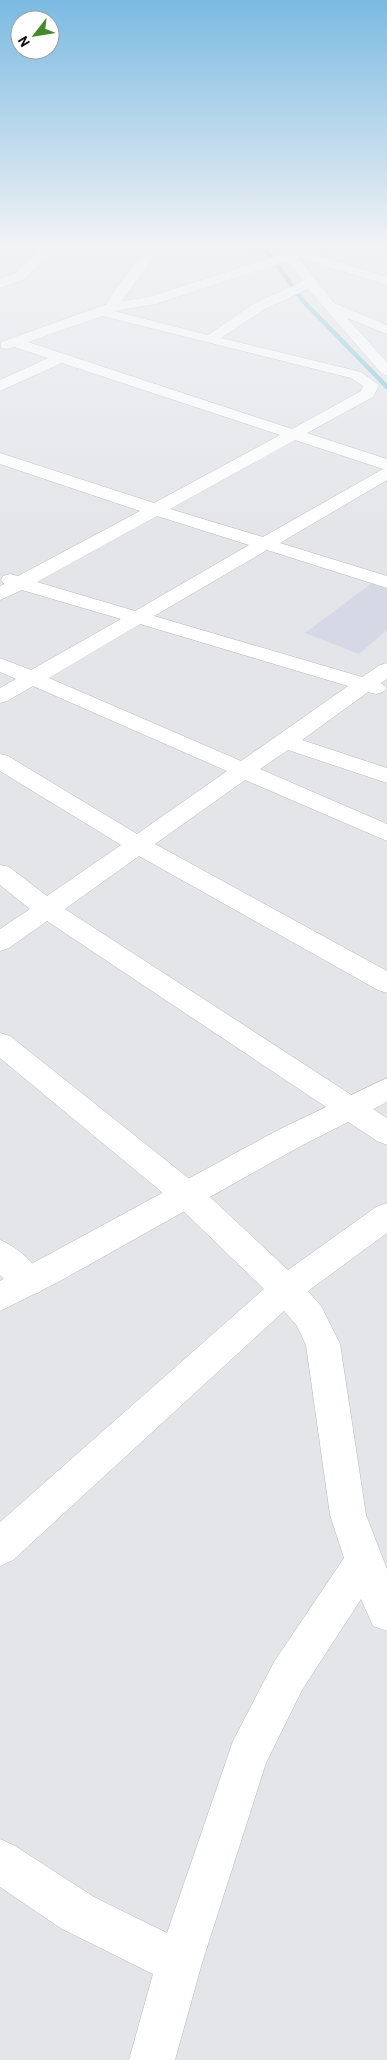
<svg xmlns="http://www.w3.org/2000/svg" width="387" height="2060" font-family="Barlow,sans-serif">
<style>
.built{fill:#d6d9e5}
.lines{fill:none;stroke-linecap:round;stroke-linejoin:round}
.stream{stroke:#79c3d8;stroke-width:4.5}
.street-casing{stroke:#b8b9bd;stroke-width:1}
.secondary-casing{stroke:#b8b9bd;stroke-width:1}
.street{fill:#fff;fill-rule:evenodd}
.secondary{fill:#fff;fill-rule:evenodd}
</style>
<rect width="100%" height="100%" fill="#e3e5e9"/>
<!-- built -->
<path class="built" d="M 372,583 L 387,589 L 387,630 L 359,654 L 305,633 Z"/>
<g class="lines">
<!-- stream -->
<path class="stream" d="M 262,245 L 304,302 L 387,387"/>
<defs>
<path id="street" d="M 44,245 L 57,245 L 25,279 L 0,288 L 0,279 L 15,273 Z
M 149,245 L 162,245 L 122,301 L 149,297 L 282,254 L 276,245 L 289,245 L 292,250 L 309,245 L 328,245 L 326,248 L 310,253 L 387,277 L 387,285 L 299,258 L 334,303 L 387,325 L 387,334 L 347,318 L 387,362 L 387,376 L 382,374 L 308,289 L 263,310 L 221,338 L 361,372 L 379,385 L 373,397 L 307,433 L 387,459 L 387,480 L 280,543 L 387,576 L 387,588 L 267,550 L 154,616 L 362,677 L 380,665 L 387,663 L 387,679 L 381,683 L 387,688 L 383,692 L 376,694 L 368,692 L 302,740 L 387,768 L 387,783 L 288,750 L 260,769 L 387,824 L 387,841 L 245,780 L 155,844 L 387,971 L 387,993 L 378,990 L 139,856 L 65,909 L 387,1118 L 387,1145 L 377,1141 L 47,921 L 9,948 L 0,951 L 0,929 L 30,909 L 0,885 L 0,865 L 9,867 L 47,896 L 121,845 L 0,771 L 0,754 L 8,756 L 137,834 L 227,771 L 33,686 L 7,701 L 0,703 L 0,688 L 16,679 L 0,672 L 0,658 L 31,670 L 121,619 L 22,590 L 0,600 L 0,586 L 4,584 L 1,580 L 3,576 L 10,574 L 18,576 L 140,511 L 0,464 L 0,453 L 154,503 L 280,435 L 62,363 L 0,391 L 0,380 L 48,358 L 14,347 L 6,349 L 1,348 L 1,342 L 107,304 L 111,295 ZM 287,261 L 303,281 L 253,304 L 208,335 L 114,311 L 156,304 ZM 102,316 L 351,378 L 363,386 L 361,391 L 292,429 L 28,342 ZM 295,440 L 383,469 L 263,537 L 170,509 ZM 157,516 L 249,545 L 135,611 L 37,582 ZM 140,624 L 348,686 L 241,761 L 49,678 Z
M 0,1033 L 10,1036 L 197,1185 L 288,1270 L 376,1207 L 387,1203 L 387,1233 L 308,1291 L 321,1306 L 340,1344 L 366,1515 L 387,1569 L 387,1631 L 373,1626 L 361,1599 L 302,1690 L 266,1763 L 202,1963 L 175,2060 L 129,2060 L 153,1974 L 62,1929 L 0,1887 L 0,1839 L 15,1846 L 94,1897 L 167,1933 L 233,1741 L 274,1662 L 344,1558 L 330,1515 L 306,1345 L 297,1326 L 284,1311 L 13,1560 L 0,1566 L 0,1522 L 264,1289 L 175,1203 L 0,1058 Z
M 0,1240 C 18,1247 37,1265 45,1282 L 40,1292 C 19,1300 15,1289 0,1275 Z"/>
<path id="secondary" d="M 387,1078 L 387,1102 L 299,1147 L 60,1281 L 0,1311 L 0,1281 L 278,1130 Z"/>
</defs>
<!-- street casing -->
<use href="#street" class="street-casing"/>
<!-- secondary casing -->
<use href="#secondary" class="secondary-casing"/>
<!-- street -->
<use href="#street" class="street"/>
<!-- secondary -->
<use href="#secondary" class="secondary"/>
</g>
<!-- sky -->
<linearGradient id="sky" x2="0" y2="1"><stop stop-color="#7bbae2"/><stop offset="0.46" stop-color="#f2f3f5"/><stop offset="1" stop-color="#f2f3f5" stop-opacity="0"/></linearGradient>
<rect width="387" height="534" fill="url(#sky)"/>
<!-- north arrow -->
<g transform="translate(35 35) rotate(239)"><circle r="24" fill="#ffffff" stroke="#a0a0a1"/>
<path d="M0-4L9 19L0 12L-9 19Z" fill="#47882a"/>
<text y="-8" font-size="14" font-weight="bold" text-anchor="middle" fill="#121214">N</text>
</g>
</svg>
